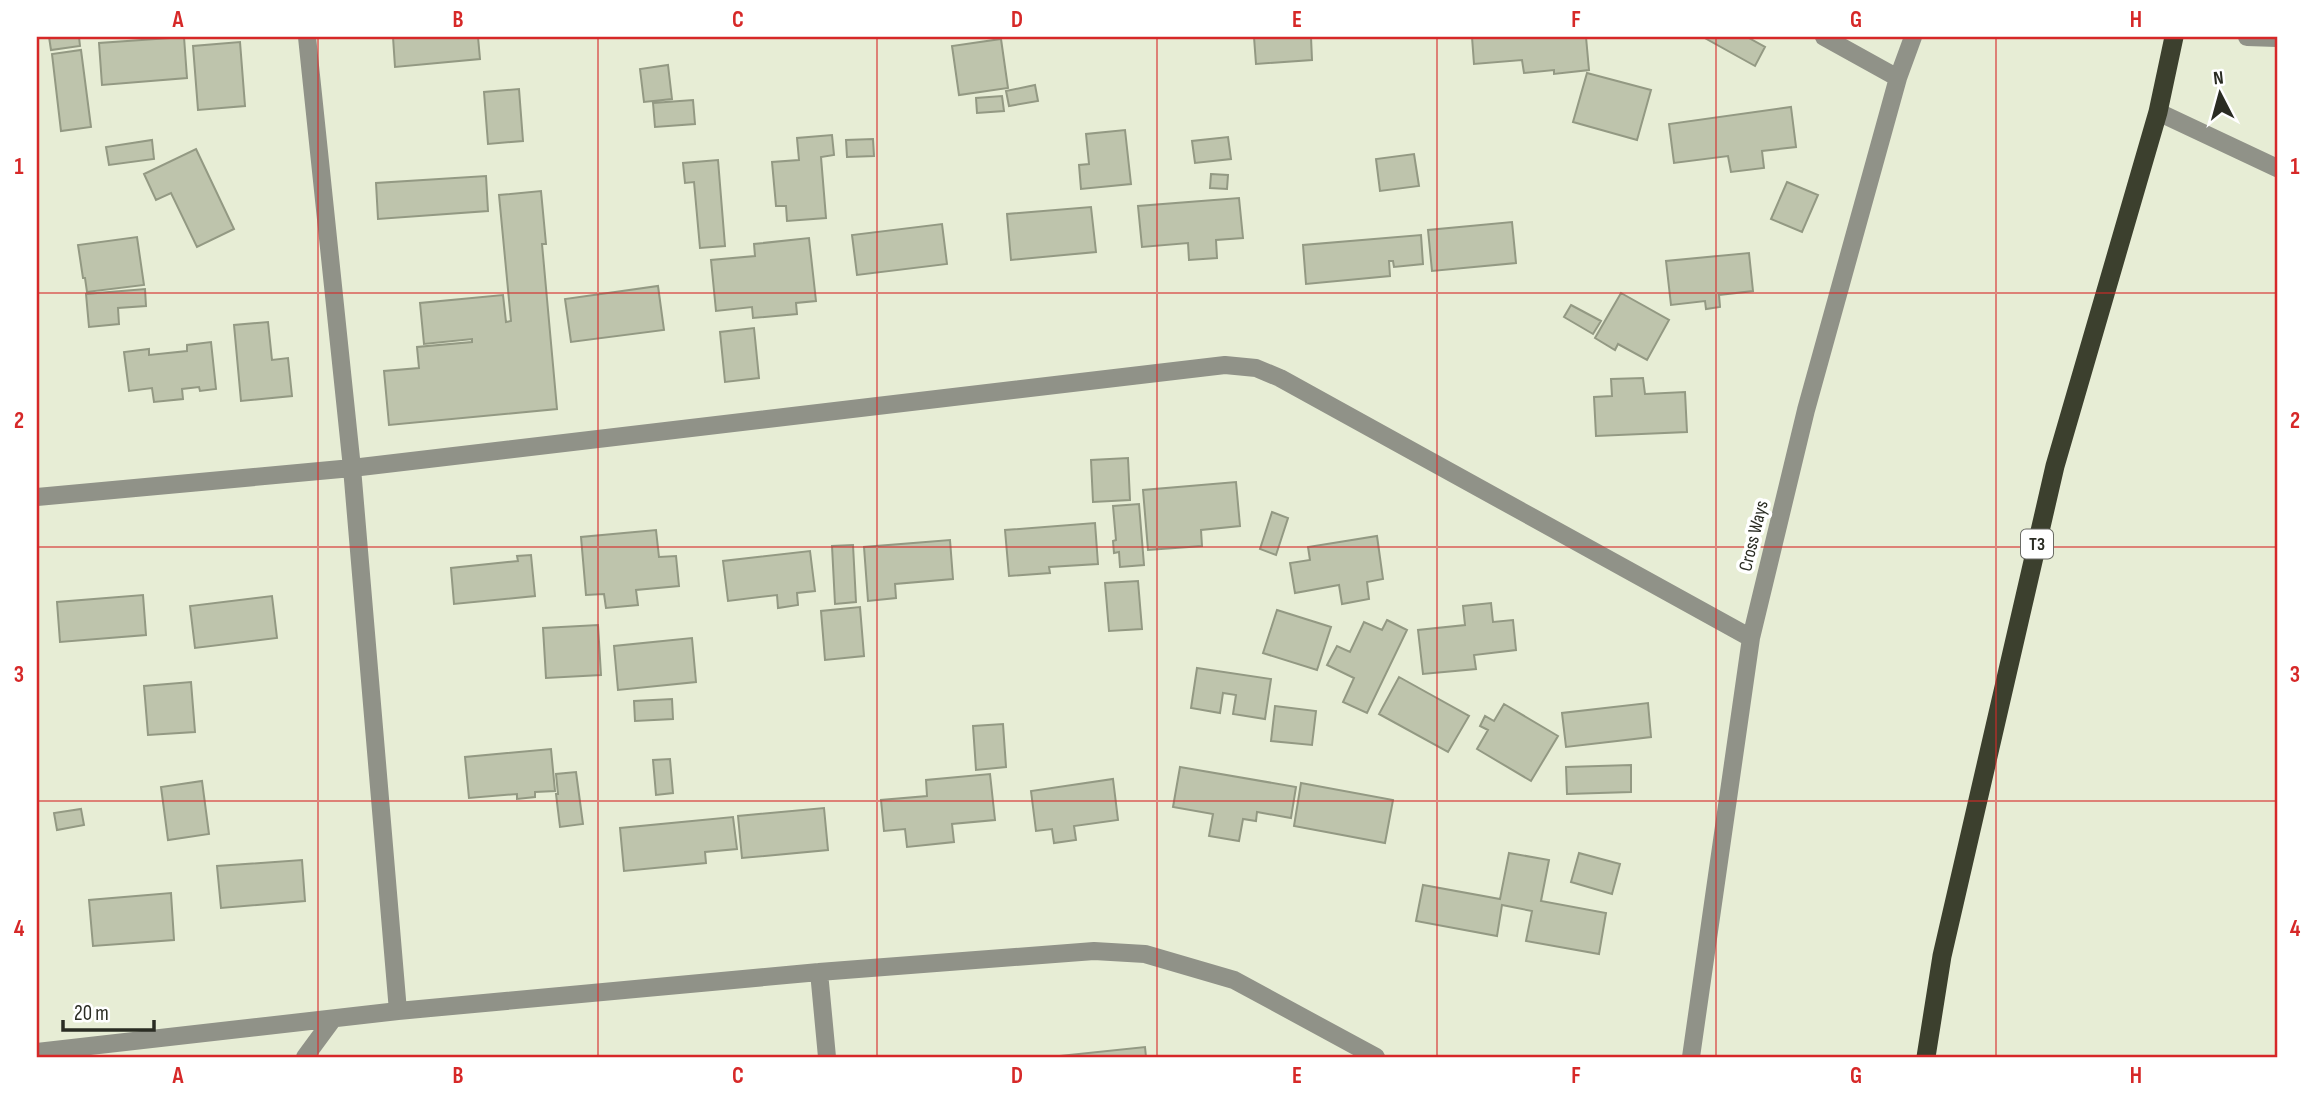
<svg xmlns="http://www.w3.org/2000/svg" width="2314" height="1094" font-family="'Sofia Sans Condensed',sans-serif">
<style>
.building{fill:#bec4ac;stroke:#939983;stroke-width:2}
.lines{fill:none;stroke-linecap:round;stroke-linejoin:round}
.service{stroke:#909288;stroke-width:18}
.minor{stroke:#909288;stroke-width:18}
.trunk{stroke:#3c402e;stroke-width:19}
.grid{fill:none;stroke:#d62828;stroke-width:2;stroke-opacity:0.55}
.labels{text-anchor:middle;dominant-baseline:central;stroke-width:7;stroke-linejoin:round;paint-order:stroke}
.shield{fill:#fff;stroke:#6a6b65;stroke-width:2}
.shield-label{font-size:18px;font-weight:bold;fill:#2a2c23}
.street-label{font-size:19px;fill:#2a2c23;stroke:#fff}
.neatline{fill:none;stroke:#d62828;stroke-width:2.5}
.grid-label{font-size:23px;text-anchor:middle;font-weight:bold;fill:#d62828}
</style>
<rect width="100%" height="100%" fill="#e7edd5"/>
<!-- building -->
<path class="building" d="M 49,37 L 79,37 L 80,46 L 51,50 Z
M 184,37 L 187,78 L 102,85 L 99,43 Z
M 393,37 L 478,37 L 480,59 L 395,67 Z
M 1254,37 L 1311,37 L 1312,60 L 1256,64 Z
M 1472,37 L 1586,37 L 1589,70 L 1554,74 L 1554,70 L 1524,73 L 1522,60 L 1474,64 Z
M 1703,37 L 1747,37 L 1765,47 L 1755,66 Z
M 1001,39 L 1008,88 L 959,95 L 952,46 Z
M 240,42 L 245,106 L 198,110 L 193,46 Z
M 81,50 L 91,127 L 61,131 L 52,54 Z
M 668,65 L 672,99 L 644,102 L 640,69 Z
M 1587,73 L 1651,90 L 1637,140 L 1573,122 Z
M 1035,85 L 1038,101 L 1009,106 L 1006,91 Z
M 519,89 L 523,141 L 488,144 L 484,92 Z
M 1002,96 L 1004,111 L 977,113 L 976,98 Z
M 693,100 L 695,124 L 655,127 L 653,103 Z
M 1791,107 L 1796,147 L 1762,151 L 1764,168 L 1731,172 L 1728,156 L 1674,163 L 1669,124 Z
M 1125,130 L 1131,184 L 1081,189 L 1079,165 L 1089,164 L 1086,134 Z
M 832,135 L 834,155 L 821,157 L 826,218 L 787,221 L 786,206 L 776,206 L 772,162 L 799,160 L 797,138 Z
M 1228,137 L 1231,159 L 1195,163 L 1192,141 Z
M 873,139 L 874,156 L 847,157 L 846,140 Z
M 152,140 L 154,159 L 109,165 L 106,147 Z
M 196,149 L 234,229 L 197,247 L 171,193 L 156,200 L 144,174 Z
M 1414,154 L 1419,186 L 1380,191 L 1376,159 Z
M 718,160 L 725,246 L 700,248 L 694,182 L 685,183 L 683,163 Z
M 1211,174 L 1228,175 L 1227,189 L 1210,188 Z
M 486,176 L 488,211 L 378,219 L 376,183 Z
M 1787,182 L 1818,195 L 1802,232 L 1771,219 Z
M 541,191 L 546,244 L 542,244 L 557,409 L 389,425 L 384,371 L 419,368 L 417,347 L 472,342 L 472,339 L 424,344 L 420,303 L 503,295 L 506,322 L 511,321 L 499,195 Z
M 1239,198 L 1243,238 L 1216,240 L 1217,258 L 1189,260 L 1188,243 L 1142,247 L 1138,206 Z
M 1091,207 L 1096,252 L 1011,260 L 1007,214 Z
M 1512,222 L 1516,263 L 1432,271 L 1428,230 Z
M 942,224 L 947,264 L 857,275 L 852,235 Z
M 1421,235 L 1423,264 L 1394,267 L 1393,261 L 1389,261 L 1390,276 L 1306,284 L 1303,245 Z
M 137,237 L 144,285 L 87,292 L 85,278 L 83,278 L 78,245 Z
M 809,238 L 816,301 L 796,303 L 797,314 L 753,318 L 752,307 L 716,311 L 711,260 L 755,256 L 754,244 Z
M 1749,253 L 1753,291 L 1719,295 L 1720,307 L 1706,309 L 1705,301 L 1671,305 L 1666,261 Z
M 658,286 L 664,330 L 571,342 L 565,299 Z
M 145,289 L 146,306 L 118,308 L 119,324 L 89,327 L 86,294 Z
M 1621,293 L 1669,320 L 1647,360 L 1618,344 L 1615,350 L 1595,338 Z
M 1571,305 L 1601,321 L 1593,334 L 1564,317 Z
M 268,322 L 272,360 L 288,358 L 292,396 L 241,401 L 234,325 Z
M 754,328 L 759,378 L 725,382 L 720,332 Z
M 211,342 L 216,389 L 200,391 L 199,387 L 182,389 L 183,399 L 154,402 L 152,388 L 129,391 L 124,352 L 149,349 L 149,355 L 187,351 L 187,345 Z
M 1643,378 L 1645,394 L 1685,392 L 1687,432 L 1596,436 L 1594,397 L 1612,396 L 1611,379 Z
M 1128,458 L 1130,500 L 1093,502 L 1091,460 Z
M 1236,482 L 1240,526 L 1201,530 L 1202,546 L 1148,550 L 1143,490 Z
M 1139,504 L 1144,565 L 1120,567 L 1119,552 L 1114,553 L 1113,541 L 1116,540 L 1113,506 Z
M 1272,512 L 1288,518 L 1276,555 L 1260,549 Z
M 1095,523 L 1098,564 L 1049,567 L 1050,573 L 1009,576 L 1005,530 Z
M 656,530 L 659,557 L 676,556 L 679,586 L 636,590 L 638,605 L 606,608 L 604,594 L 586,595 L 581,537 Z
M 1377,536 L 1383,579 L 1367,582 L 1369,599 L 1342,604 L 1339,585 L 1295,593 L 1290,563 L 1310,560 L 1308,547 Z
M 950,540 L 953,579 L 895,584 L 896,598 L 868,601 L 864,547 Z
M 853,545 L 856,602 L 835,604 L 832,546 Z
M 810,551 L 815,591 L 797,593 L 798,605 L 778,608 L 777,595 L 728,601 L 723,561 Z
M 531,555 L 535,596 L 454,604 L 451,568 L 518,561 L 517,556 Z
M 1138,581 L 1142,629 L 1109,631 L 1105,583 Z
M 143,595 L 146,635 L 60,642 L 57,602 Z
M 272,596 L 277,638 L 195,648 L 190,606 Z
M 1491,603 L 1493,622 L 1513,620 L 1516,650 L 1474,655 L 1476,669 L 1423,674 L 1418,630 L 1465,625 L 1463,606 Z
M 860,607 L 864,656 L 825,660 L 821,611 Z
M 1277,610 L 1331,627 L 1317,670 L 1263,653 Z
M 1387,620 L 1407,630 L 1367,713 L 1343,702 L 1354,678 L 1327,665 L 1337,646 L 1350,652 L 1364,622 L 1382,630 Z
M 598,625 L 601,675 L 546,678 L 543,628 Z
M 692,638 L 696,682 L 618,690 L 614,646 Z
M 1197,668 L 1271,679 L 1265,719 L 1233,714 L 1236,695 L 1223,693 L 1220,713 L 1191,708 Z
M 1399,677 L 1469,716 L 1448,752 L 1379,714 Z
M 191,682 L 195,732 L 148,735 L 144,686 Z
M 672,699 L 673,719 L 635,721 L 634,701 Z
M 1648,703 L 1651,737 L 1566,747 L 1562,713 Z
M 1504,704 L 1558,736 L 1531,781 L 1477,749 L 1488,730 L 1480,726 L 1485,716 L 1494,721 Z
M 1275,706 L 1316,711 L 1312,745 L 1271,741 Z
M 1003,724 L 1006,767 L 976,770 L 973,726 Z
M 551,749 L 555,791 L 535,792 L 535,797 L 517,799 L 517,794 L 469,798 L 465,757 Z
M 670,759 L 673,793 L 656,795 L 653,760 Z
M 1631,765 L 1631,792 L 1567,794 L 1566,767 Z
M 1180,767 L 1296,787 L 1291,818 L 1257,812 L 1256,821 L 1243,819 L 1239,841 L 1209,836 L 1213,814 L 1173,807 Z
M 576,772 L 583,824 L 560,827 L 556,794 L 558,794 L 556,774 Z
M 990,774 L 995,820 L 952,824 L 954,842 L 907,847 L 905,829 L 884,831 L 881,800 L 927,796 L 926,780 Z
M 1113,779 L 1118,820 L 1074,826 L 1076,840 L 1054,843 L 1052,829 L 1036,831 L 1031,791 Z
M 202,781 L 209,834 L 168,840 L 161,787 Z
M 1301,783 L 1393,800 L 1385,843 L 1294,826 Z
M 824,808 L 828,850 L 742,858 L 738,816 Z
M 81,809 L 84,825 L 57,830 L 54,813 Z
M 733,817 L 737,849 L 705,852 L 706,863 L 624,871 L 620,828 Z
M 1509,853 L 1549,860 L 1541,901 L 1606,913 L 1599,954 L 1526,941 L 1532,911 L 1502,905 L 1497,936 L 1416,921 L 1423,885 L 1500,899 Z
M 1579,853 L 1620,864 L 1612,894 L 1571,882 Z
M 302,860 L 305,901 L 221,908 L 217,866 Z
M 171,893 L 174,940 L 93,946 L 89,900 Z
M 1145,1047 L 1146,1057 L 1050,1057 Z"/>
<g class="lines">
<!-- service -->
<path class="service" d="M 2247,37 L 2277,38"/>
<!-- minor -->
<path class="minor" d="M 1824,37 L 1898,78
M 2158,112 L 2277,168
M 37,497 L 352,468 L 1225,365 L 1256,368 L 1280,378 L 1751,638
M 819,972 L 827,1057
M 398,1011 L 819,972 L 1094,951 L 1145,954 L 1234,980 L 1376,1057
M 37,1052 L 398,1011 L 352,468 L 307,37
M 305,1057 L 333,1019
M 1691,1057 L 1751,638 L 1806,410 L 1898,78 L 1913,37"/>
<!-- trunk -->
<path class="trunk" d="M 1926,1057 L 1942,956 L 2055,466 L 2158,112 L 2174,37"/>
</g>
<!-- grid -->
<path class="grid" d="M 318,37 L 318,1057M 598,37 L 598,1057M 877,37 L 877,1057M 1157,37 L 1157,1057M 1437,37 L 1437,1057M 1716,37 L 1716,1057M 1996,37 L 1996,1057M 37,293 L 2277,293M 37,547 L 2277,547M 37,801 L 2277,801"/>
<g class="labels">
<!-- shield labels -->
<rect class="shield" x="2021" y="529.5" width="32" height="29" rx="5"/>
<g class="shield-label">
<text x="2037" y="544">T3</text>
</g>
<!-- street labels -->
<g class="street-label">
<text transform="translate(1754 536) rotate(-76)">Cross Ways</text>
</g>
</g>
<!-- border -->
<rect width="2314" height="1094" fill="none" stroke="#ffffff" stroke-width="77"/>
<!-- north arrow -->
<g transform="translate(2220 94) rotate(354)" stroke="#ffffff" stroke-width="5" paint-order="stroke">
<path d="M0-5L12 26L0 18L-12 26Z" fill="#2a2c23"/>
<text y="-10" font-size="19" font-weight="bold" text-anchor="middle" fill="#2a2c23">N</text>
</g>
<!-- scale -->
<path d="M63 1020v10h91v-10" fill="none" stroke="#2a2c23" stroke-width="3.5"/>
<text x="74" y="1020" font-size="21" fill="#2a2c23" stroke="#ffffff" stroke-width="5" paint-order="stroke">20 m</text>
<rect x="38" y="38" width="2238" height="1018" class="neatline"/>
<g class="grid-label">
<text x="178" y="27">A</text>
<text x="458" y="27">B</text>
<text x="738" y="27">C</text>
<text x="1017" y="27">D</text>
<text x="1297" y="27">E</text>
<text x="1576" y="27">F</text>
<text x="1856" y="27">G</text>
<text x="2136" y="27">H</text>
<text x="19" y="174">1</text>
<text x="2295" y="174">1</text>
<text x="19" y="428">2</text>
<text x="2295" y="428">2</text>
<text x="19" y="682">3</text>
<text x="2295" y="682">3</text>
<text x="19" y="936">4</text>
<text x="2295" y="936">4</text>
<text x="178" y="1083">A</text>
<text x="458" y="1083">B</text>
<text x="738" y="1083">C</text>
<text x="1017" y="1083">D</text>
<text x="1297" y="1083">E</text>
<text x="1576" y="1083">F</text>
<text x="1856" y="1083">G</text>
<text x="2136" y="1083">H</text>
</g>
</svg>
